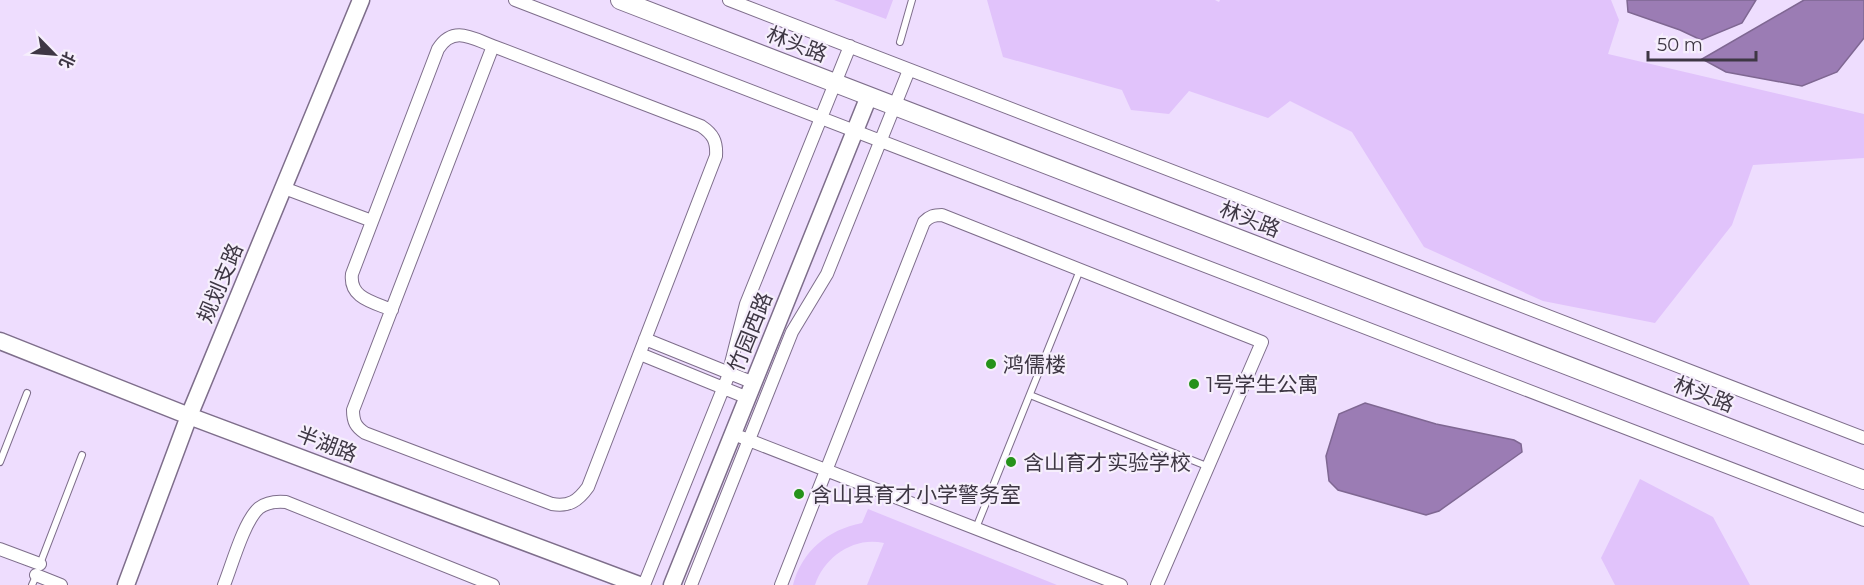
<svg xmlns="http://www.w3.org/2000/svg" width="1864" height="585" font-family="Montserrat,'Noto Sans SC',sans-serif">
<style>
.green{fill:#e1c3fb}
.water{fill:#9b7cb4;stroke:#7f6792;stroke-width:1.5}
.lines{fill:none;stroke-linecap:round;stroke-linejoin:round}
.lane-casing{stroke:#7e6e8b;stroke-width:8}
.street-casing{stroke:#7e6e8b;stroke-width:14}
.secondary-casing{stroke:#7e6e8b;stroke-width:19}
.primary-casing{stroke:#7e6e8b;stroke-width:20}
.lane{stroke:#fff;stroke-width:6}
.street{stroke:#fff;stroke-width:12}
.secondary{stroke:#fff;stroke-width:16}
.primary{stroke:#fff;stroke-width:18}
.poi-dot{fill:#25921a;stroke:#f6effc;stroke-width:2}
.labels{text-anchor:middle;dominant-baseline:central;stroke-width:4.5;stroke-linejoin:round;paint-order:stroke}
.street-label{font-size:21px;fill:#3e3744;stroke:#f6effc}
.poi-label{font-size:21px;fill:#3e3744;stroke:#f6effc;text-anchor:start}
</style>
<rect width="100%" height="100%" fill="#eeddfe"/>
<!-- green -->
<path class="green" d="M 834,0 L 893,0 L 886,19 Z
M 987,0 L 1215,0 L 1219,2 L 1220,0 L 1611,0 L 1619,20 L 1608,54 L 1864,114 L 1864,158 L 1753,165 L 1732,225 L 1655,323 L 1543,301 L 1424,247 L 1352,132 L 1290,101 L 1268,118 L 1189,91 L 1169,114 L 1131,110 L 1122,90 L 1003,57 Z
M 1640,479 L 1713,517 L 1750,585 L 1615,585 L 1601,558 Z
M 868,509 L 1057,585 L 867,585 L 884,543 C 854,536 824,557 815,585 L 793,585 C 802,551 827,530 862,523 Z"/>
<!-- water -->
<path class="water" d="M 1627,0 L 1756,0 L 1742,23 L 1701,40 L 1680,30 L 1628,12 Z
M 1804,0 L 1864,0 L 1864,38 L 1837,72 L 1802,86 L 1726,72 L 1702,59 Z
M 1365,403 L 1436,424 L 1514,440 L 1521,444 L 1522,452 L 1439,511 L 1426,515 L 1338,490 L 1329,481 L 1326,456 L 1339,414 Z"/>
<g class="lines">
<defs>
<path id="lane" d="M 900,42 L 912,0
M 1030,395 L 1209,467
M 0,462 L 27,393
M 976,528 L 1080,270
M 40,564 L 82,455
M 32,585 L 37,574"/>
<path id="street" d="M 515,0 L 1864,520
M 729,0 L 1864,438
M 284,188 L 372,221
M 392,310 C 373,302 349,298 352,274 L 438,49 C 453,25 472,38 493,46 L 701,126 C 713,134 717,141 716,156 L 588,487 C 578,501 569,507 552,504 L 365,433 C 356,427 353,422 353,410 L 493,46
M 645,339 L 754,383
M 640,354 L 748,398
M 741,437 L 1121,585
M 0,549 L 40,564
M 36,575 L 61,585
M 224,585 C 232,565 244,521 259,508 C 267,502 276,501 286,502 L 493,585
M 644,585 L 727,379 L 746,304 L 850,46
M 691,585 L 792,332 L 827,274 L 909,70
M 781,585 L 924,222 C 930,216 934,215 942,215 L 1262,342 L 1157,585"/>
<path id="secondary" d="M 0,341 L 189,416 L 639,585
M 126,585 L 189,416 L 361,0
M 672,585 L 869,96"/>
<path id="primary" d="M 620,0 L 1864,480"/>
</defs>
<!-- lane casing -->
<use href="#lane" class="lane-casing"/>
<!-- street casing -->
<use href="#street" class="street-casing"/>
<!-- secondary casing -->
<use href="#secondary" class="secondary-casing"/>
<!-- primary casing -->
<use href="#primary" class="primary-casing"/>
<!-- lane -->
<use href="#lane" class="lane"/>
<!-- street -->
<use href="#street" class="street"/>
<!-- secondary -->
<use href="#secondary" class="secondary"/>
<!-- primary -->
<use href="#primary" class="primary"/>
</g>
<!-- markers -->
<g class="poi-dot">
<circle cx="991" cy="364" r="6"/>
<circle cx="1194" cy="384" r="6"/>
<circle cx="1011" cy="462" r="6"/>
<circle cx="799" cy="494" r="6"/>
</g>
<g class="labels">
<!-- street labels -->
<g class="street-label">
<text transform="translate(797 44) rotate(21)">林头路</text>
<text transform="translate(1250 219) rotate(21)">林头路</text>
<text transform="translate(220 283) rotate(-67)">规划支路</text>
<text transform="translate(750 332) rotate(-68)">竹园西路</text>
<text transform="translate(1704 394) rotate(21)">林头路</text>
<text transform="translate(327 444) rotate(21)">半湖路</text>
</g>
<!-- poi labels -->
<g class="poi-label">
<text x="1003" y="364">鸿儒楼</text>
<text x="1206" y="384">1号学生公寓</text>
<text x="1023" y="462">含山育才实验学校</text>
<text x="811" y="494">含山县育才小学警务室</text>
</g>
</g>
<!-- north arrow -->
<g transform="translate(54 54) rotate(115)" stroke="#f6effc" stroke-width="4.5" paint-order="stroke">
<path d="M0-4.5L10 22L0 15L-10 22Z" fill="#3e3744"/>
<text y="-9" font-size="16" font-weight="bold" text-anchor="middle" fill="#3e3744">北</text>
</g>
<!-- scale -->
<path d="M1648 51v9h108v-9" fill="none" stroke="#3e3744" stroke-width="3"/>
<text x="1657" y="51" font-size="18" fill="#3e3744" stroke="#f6effc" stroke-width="4.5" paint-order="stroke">50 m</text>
</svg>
